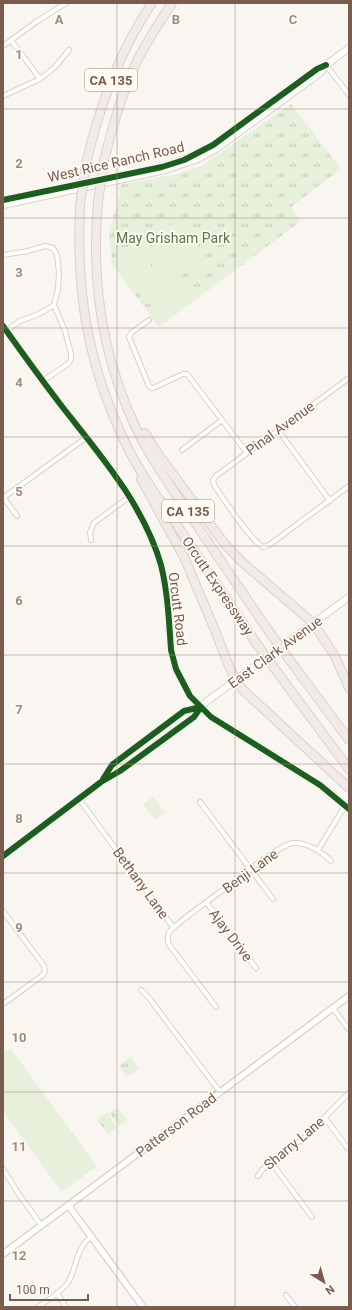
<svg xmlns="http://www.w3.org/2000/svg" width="352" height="1310" font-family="Roboto,sans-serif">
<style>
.park{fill:url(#park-tufts)}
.pitch{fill:#e7f0db}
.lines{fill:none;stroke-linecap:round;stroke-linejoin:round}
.minor-casing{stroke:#d7d1cb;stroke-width:6}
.tertiary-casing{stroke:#d7d1cb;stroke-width:8}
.secondary-casing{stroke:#d9d2cb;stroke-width:8}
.motorway-casing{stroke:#dad1cc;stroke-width:10}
.minor{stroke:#fefefd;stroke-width:4}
.tertiary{stroke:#fefefd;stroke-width:5.5}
.secondary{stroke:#fefefd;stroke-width:6}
.motorway{stroke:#f2eae7;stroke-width:8}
.motorway-bridge-casing{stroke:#dad1cc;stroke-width:10;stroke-linecap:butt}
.motorway-bridge{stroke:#f2eae7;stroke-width:8}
.cycleway-casing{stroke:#fffaf3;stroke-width:8}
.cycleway{stroke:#1b5e20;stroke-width:6}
.grid{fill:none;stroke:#9f8a7d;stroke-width:1;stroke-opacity:0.55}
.labels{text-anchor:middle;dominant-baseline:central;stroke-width:3.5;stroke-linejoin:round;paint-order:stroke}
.shield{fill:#fffaf3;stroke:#a28b7f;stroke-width:1}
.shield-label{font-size:13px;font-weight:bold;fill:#7a5c4d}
.street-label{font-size:14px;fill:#7a5c4d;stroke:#fffaf3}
.park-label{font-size:14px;fill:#537a41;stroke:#fffaf3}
.grid-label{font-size:13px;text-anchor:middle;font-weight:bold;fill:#9f8a7d;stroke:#fffaf3;stroke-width:3.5;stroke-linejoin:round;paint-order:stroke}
</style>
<defs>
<pattern id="park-tufts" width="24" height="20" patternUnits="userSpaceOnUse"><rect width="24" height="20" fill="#e7f0db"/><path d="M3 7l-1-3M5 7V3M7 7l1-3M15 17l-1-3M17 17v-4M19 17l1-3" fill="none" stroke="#c0c6b4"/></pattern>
</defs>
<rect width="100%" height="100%" fill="#f9f5f0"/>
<!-- park -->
<path class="park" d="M 291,104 L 341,169 L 291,207 L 301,221 L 159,327 L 112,264 L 109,231 L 120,194 L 118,185 L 178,174 L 201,166 Z
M 131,1057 L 139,1069 L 127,1077 L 119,1066 Z
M 117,1107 L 127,1120 L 119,1126 L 109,1113 Z
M 107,1112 L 117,1127 L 108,1134 L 97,1120 Z"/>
<!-- pitch -->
<path class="pitch" d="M 175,222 L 184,223 L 209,262 C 195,271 184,273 168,271 L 177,274 L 197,296 L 165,320 L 160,319 L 137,286 L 163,271 L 168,271 L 160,269 L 150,263 L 153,270 L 149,277 L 131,288 L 113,264 Z
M 153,797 L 165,812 L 155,820 L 143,804 Z
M 10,1048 L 97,1166 L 62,1192 L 3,1112 L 3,1053 Z"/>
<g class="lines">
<defs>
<path id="minor" d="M 11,40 L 40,79
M 3,46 L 36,22 L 66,3
M 326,65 L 349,95
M 3,96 L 40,79 L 55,67 L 69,50
M 3,255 L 28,251 L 45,246 L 53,248 L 57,255 L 59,273 L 58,289 L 54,305 L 65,331 L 71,354 L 71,359 L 69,363 L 43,381
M 149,320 L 131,333 L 129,337 L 149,386 L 151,388 L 153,388 L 183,374 L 187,374 L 247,453
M 3,333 L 20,321 L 39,314 L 54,305
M 349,378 L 216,476 L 213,480 L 214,485 C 224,499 249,539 263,547 L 269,545 L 349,486
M 278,430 L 330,501
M 182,450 L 222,420
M 3,498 L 87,437
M 4,498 L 17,516
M 91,540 L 90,532 L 94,523 L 129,497
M 79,799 L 173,927
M 200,802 L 273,899
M 318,850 L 341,812 L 346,806
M 206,902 L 256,968
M 3,911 L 44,966 L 45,971 L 43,975 L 3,1004
M 141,990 L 149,998 L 220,1092
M 216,1007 L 170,946 C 167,941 167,937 169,932 C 184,917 203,905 220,892 C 234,882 278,845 293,843 C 307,842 322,852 331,861
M 333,1008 L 349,1030
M 325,1118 L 349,1150
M 271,1162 L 312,1217
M 3,1169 L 18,1193 L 41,1225
M 258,1176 L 262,1170 L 305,1137 L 349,1093
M 57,1293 L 66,1307
M 286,1295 L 295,1307
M 38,1307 C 48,1300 62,1292 69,1281 C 77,1266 76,1248 91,1237"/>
<path id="tertiary" d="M 3,326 C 23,354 43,382 64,409 C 102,457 144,506 161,565 C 168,593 169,622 171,650 L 176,669 L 190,696 L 211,717 L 320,785 L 349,809
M 68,1205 L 143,1307
M 3,1254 L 349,996"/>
<path id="secondary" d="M 3,200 L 162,167 C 182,161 196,155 213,145 L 317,69 L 326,65 L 349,48
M 3,205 L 165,170 L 198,159 L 216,149 L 320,73 L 325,66
M 103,779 L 112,765 L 184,711 L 201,707
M 3,856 L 101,782 L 120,771 L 194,717 L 201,707 L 206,702 L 349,597"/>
<path id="motorway" d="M 104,161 C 112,127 122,93 137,61 C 147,41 160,22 172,3
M 86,164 C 99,107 119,52 152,3
M 98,202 C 91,280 102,357 136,428 C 151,459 171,487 190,515 C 216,554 242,592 268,630
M 80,205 C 76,291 87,362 124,440 C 137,469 157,496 175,522 C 201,561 228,601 254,640
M 145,433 L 158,454 L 224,543 L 242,562 L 313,623 L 335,656 L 349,688
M 141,479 L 184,557 L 214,628 L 230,669 L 242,689 L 349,788
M 294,666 L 349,740
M 280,676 L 349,769"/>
</defs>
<!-- minor casing -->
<use href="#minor" class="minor-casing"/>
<!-- tertiary casing -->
<use href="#tertiary" class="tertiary-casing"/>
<!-- secondary casing -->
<use href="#secondary" class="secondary-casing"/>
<!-- motorway casing -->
<use href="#motorway" class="motorway-casing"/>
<!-- minor -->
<use href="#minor" class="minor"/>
<!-- tertiary -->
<use href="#tertiary" class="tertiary"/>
<!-- secondary -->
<use href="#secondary" class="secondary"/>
<!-- motorway -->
<use href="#motorway" class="motorway"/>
<defs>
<path id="motorway-bridge" d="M 98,202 L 104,161
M 80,205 L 86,164
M 268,630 L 294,666
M 254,640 L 280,676"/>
</defs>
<!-- motorway-bridge casing -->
<use href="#motorway-bridge" class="motorway-bridge-casing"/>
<!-- motorway-bridge -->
<use href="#motorway-bridge" class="motorway-bridge"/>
<defs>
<path id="cycleway" d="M 3,200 L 162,167 L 184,160 L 213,145 L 317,69 L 326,65
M 3,326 C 23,354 43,382 64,409 C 102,457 144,506 161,565 C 168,593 169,622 171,650 L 176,669 L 190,696 L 211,717 L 320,785 L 349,809
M 103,779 L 112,765 L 184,711 L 201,707
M 3,856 L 101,782 L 120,771 L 194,717 L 201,707"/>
</defs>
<!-- cycleway casing -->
<use href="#cycleway" class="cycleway-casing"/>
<!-- cycleway -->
<use href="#cycleway" class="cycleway"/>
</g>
<!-- grid -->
<path class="grid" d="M 117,3 L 117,1307M 235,3 L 235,1307M 3,109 L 349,109M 3,218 L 349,218M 3,328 L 349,328M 3,437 L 349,437M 3,546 L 349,546M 3,655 L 349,655M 3,764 L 349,764M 3,873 L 349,873M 3,982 L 349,982M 3,1092 L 349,1092M 3,1201 L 349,1201"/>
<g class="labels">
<!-- shield labels -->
<g class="shield">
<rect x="85" y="69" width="52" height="22" rx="3"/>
<rect x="162" y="500" width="52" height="22" rx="3"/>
</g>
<g class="shield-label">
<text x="111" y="80">CA 135</text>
<text x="188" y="511">CA 135</text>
</g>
<!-- street labels -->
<g class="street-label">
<text transform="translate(116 162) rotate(-13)">West Rice Ranch Road</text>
<text transform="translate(280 428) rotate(-36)">Pinal Avenue</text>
<text transform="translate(218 586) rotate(56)">Orcutt Expressway</text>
<text transform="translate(178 609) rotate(83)">Orcutt Road</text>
<text transform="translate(275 652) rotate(-36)">East Clark Avenue</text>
<text transform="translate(250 871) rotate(-36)">Benji Lane</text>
<text transform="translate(141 883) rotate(54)">Bethany Lane</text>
<text transform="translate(231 935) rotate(53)">Ajay Drive</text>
<text transform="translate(176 1125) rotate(-37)">Patterson Road</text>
<text transform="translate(294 1143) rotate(-40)">Sharry Lane</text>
</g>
<!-- park labels -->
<g class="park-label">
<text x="173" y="238">May Grisham Park</text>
</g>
</g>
<g class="grid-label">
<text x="59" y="24">A</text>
<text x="176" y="24">B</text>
<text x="293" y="24">C</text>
<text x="19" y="59">1</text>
<text x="19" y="168">2</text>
<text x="19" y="277">3</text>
<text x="19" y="387">4</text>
<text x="19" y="496">5</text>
<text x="19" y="605">6</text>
<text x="19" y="714">7</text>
<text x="19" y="823">8</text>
<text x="19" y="932">9</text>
<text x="19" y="1042">10</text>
<text x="19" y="1151">11</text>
<text x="19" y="1260">12</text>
</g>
<!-- border -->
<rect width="352" height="1310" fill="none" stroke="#7a5c4d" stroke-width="8"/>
<!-- north arrow -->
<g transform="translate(324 1282) rotate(143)" stroke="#fffaf3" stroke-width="3" paint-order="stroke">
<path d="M0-3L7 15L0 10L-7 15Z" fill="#7a5c4d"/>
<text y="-6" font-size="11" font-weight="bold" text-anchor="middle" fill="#7a5c4d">N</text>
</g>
<!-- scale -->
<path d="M10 1294v6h78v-6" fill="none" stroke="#7a5c4d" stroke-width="2"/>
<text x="16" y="1294" font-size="12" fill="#7a5c4d" stroke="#fffaf3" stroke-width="3" paint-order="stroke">100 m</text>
</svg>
